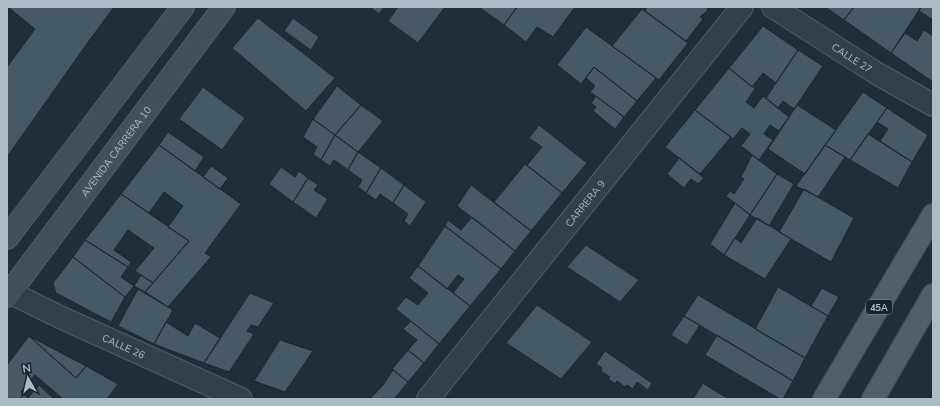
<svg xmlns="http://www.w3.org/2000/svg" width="940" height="406" font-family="Mulish,sans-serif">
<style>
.building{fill:#465a65;stroke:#1a272f}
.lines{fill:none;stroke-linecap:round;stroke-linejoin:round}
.street-casing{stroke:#4f5e67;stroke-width:24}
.secondary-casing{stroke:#4f5e67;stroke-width:24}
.primary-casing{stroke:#3e4c55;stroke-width:24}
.street{stroke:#324049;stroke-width:22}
.secondary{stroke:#40515c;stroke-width:22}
.primary{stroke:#506069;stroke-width:22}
.labels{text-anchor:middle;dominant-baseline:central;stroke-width:4;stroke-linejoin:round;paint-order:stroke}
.shield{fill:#18252d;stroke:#808f98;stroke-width:1}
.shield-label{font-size:9px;font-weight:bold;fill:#acbcc6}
.street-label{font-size:10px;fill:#acbcc6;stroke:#18252d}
</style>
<rect width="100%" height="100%" fill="#1e2f38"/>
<!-- building -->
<path class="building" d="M 8,7 L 114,7 L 86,45 L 7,157 L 7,67 L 35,29 Z
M 370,7 L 384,7 L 379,14 Z
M 398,7 L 445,7 L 418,43 L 388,21 Z
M 479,7 L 517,7 L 504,25 Z
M 517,7 L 575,7 L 553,37 L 537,27 L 526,42 L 504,25 Z
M 647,7 L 708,7 L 707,11 L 700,17 L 703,19 L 686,41 L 645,11 Z
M 825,7 L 854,7 L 844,20 Z
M 854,7 L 921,7 L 891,53 L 844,20 Z
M 921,7 L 933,7 L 933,20 L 919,11 Z
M 642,9 L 688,43 L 659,80 L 612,46 Z
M 258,18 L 335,78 L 306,111 L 232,48 Z
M 293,18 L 319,37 L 311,50 L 284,31 Z
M 763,26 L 798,50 L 776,83 L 763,73 L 752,87 L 729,68 Z
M 586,27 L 656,78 L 637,101 L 595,68 L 594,67 L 581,84 L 557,65 Z
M 924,30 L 933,36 L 933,82 L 891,53 L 905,33 L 917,41 Z
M 798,50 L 823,66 L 794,109 L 783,101 L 778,108 L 766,98 Z
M 594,67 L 637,101 L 624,117 L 590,92 L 595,86 L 586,78 Z
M 729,68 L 755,89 L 746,102 L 754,108 L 763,96 L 789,117 L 779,131 L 770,125 L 764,134 L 773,140 L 759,160 L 741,146 L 750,134 L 742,128 L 733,139 L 695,110 Z
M 337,86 L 361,105 L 335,135 L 313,119 Z
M 203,87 L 245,118 L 222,150 L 179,119 Z
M 863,92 L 887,108 L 850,160 L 825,145 Z
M 596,96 L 624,117 L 615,129 L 593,111 L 596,107 L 591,103 Z
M 361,105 L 383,121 L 358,152 L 335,135 Z
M 797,105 L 836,130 L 805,174 L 768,149 Z
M 887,108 L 928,135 L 912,162 L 880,141 L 888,129 L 877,122 Z
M 695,110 L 731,137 L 700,174 L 665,147 Z
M 313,119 L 335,135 L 321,160 L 313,154 L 317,147 L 303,137 Z
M 539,125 L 587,163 L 562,193 L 527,165 L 542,147 L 529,138 Z
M 168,132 L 204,157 L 195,171 L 159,145 Z
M 868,134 L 912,162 L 898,188 L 850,160 Z
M 335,135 L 358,152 L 348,170 L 334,160 L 330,166 L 321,160 Z
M 159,145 L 241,204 L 205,253 L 211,257 L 168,307 L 145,292 L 189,241 L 168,227 L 183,206 L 164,192 L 149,213 L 121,194 Z
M 825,145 L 845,157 L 818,197 L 796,186 Z
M 358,152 L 381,168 L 366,193 L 358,187 L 362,180 L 348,170 Z
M 752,155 L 777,174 L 750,215 L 726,196 L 730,191 L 734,194 L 744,179 L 741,177 Z
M 679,158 L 704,178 L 698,184 L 691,179 L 684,188 L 667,174 Z
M 525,164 L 562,193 L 531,231 L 494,202 Z
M 211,166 L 228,178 L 220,189 L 203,177 Z
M 281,167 L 295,177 L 299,171 L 308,178 L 293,202 L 269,184 Z
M 381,168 L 404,185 L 393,203 L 380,194 L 376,200 L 366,193 Z
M 777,174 L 794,184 L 769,226 L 750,215 Z
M 308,178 L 318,185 L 314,190 L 328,199 L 316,218 L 293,202 Z
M 404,185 L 426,202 L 410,226 L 404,221 L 408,214 L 393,203 Z
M 471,185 L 531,231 L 515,251 L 457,206 Z
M 804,189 L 854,218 L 831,262 L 779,232 Z
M 121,194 L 189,241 L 153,283 L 135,271 L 154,248 L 128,230 L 114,250 L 131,262 L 128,267 L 85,240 Z
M 735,203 L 750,215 L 724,255 L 710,244 Z
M 472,217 L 515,251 L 501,269 L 445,226 L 448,220 L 461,230 Z
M 757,218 L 791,239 L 765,279 L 724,255 L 735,238 L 741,243 Z
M 445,226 L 501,269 L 470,306 L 453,293 L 464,279 L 458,275 L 447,289 L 418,266 Z
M 85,240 L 128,267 L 121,277 L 134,286 L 125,297 L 73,257 Z
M 586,245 L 639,280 L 620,302 L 567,267 Z
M 73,257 L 125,297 L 111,322 L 56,293 L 53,283 Z
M 418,266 L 470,306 L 439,344 L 396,309 L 406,297 L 418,305 L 428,293 L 409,278 Z
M 141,275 L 153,283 L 145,292 L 134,286 Z
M 778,287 L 828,316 L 805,358 L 755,329 Z
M 822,288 L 839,297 L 828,316 L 811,306 Z
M 138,289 L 173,310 L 154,344 L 118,326 Z
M 250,293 L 274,303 L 258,327 L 251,325 L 247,331 L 254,334 L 229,372 L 204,363 Z
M 698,295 L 805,358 L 793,381 L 684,316 Z
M 537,305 L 592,342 L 561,379 L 506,343 Z
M 684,316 L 700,325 L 687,345 L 671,335 Z
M 411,321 L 439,344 L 424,363 L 408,350 L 417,340 L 403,329 Z
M 166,322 L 188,336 L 195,323 L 220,338 L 204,363 L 154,344 Z
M 717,335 L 793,381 L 783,399 L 780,399 L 705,355 Z
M 29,336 L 86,366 L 76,378 Z
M 29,336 L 76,378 L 86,366 L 118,384 L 107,399 L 63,399 L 35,375 L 21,392 L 28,398 L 39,385 L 54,399 L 7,399 L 7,365 Z
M 280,340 L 313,351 L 285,392 L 254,381 Z
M 408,350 L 424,363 L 408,382 L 392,369 Z
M 605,351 L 652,383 L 648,390 L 637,382 L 633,389 L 627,385 L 625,387 L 617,381 L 615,384 L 608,379 L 610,377 L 601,371 L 602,368 L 596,364 Z
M 393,370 L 408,382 L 394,399 L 370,399 L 383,385 Z
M 703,383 L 712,389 L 729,399 L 693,399 Z"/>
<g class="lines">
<defs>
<g id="street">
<path id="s1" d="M 773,7 L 876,73 L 933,105"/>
<path id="s2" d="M 7,291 L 62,318 L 241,399"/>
<path id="s3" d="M 428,399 L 742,7"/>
</g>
<g id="secondary">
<path d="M 7,238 L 183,7"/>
<path id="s4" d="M 7,296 L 224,7"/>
</g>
<path id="primary" d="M 824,399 L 933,215
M 873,399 L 933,295"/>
</defs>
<!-- street casing -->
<use href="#street" class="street-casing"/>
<!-- secondary casing -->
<use href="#secondary" class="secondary-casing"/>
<!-- primary casing -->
<use href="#primary" class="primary-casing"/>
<!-- street -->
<use href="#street" class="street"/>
<!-- secondary -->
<use href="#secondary" class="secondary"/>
<!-- primary -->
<use href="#primary" class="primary"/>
</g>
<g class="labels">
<!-- shield labels -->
<rect class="shield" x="866" y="300" width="26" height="14" rx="3"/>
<g class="shield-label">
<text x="879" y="307">45A</text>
</g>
<!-- street labels -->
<g class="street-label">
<text stroke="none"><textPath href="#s1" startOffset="94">CALLE 27</textPath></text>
<text stroke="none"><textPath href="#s4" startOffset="181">AVENIDA CARRERA 10</textPath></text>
<text stroke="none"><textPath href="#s3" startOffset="251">CARRERA 9</textPath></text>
<text stroke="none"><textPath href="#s2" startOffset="129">CALLE 26</textPath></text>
</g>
</g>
<!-- border -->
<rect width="940" height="406" fill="none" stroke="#acbcc6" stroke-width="16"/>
<!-- north arrow -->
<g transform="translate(28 378) rotate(352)" stroke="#18252d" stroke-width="3" paint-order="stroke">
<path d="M0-3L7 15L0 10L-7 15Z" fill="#acbcc6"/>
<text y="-6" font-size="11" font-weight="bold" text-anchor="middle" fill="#acbcc6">N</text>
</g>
</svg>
